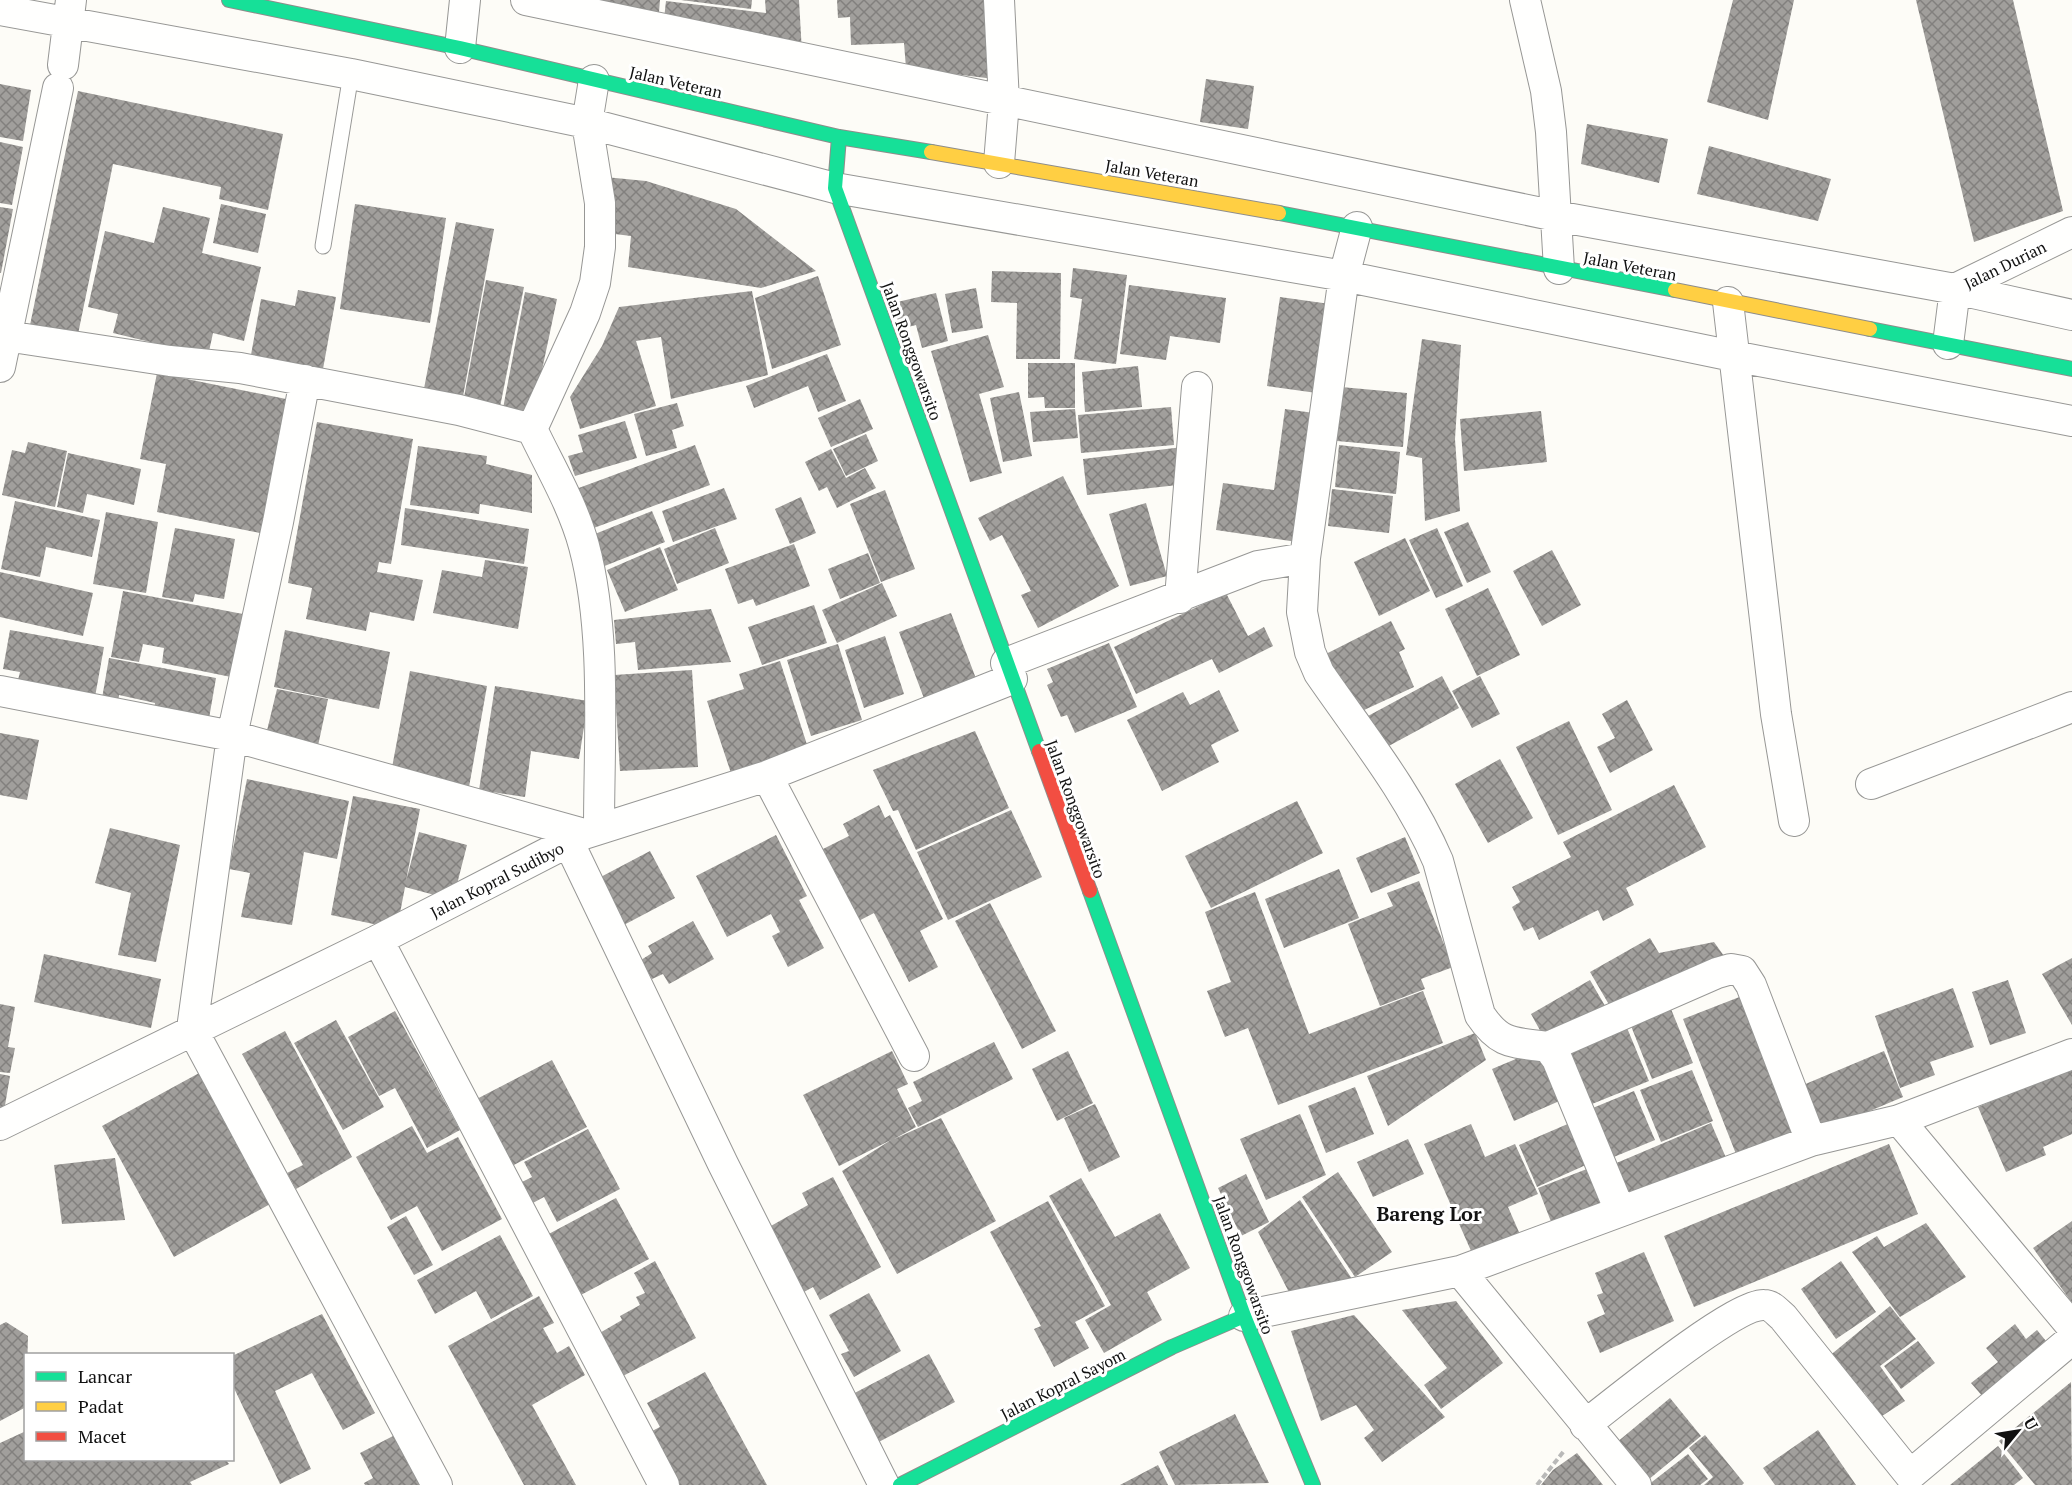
<svg xmlns="http://www.w3.org/2000/svg" width="2072" height="1485" font-family="'PT Serif',serif">
<style>
.building{fill:url(#building-cross-hatch)}
.lines{fill:none;stroke-linecap:round;stroke-linejoin:round}
.lane-casing{stroke:#979795;stroke-width:17}
.street-casing{stroke:#979795;stroke-width:32}
.fast-casing{stroke:#8e8d8b;stroke-width:16}
.slow-casing{stroke:#8e8d8b;stroke-width:16}
.jam-casing{stroke:#8e8d8b;stroke-width:16}
.path{stroke:#b9b9b8;stroke-width:4;stroke-dasharray:6 3;stroke-linecap:butt}
.lane{stroke:#fffffe;stroke-width:15}
.street{stroke:#fffffe;stroke-width:30}
.fast{stroke:#16e098;stroke-width:14}
.slow{stroke:#ffcf43;stroke-width:14}
.jam{stroke:#f24e42;stroke-width:14}
.labels{text-anchor:middle;dominant-baseline:central;stroke-width:6;stroke-linejoin:round;paint-order:stroke}
.street-label{font-size:16px;fill:#111;stroke:#fff}
.quarter-label{font-size:20px;font-weight:bold;fill:#111;stroke:#fff}
</style>
<defs>
<pattern id="building-cross-hatch" width="8" height="8" patternUnits="userSpaceOnUse" patternTransform="scale(1.5)"><rect width="8" height="8" fill="#a19f9c"/><path d="M0 0l8 8M0 8l8-8" fill="none" stroke="#82807e"/></pattern>
</defs>
<rect width="100%" height="100%" fill="#fdfcf7"/>
<!-- building -->
<path class="building" d="M 594,0 L 660,0 L 658,24 Z
M 681,0 L 752,0 L 751,9 Z
M 765,0 L 799,0 L 802,53 L 663,28 L 666,1 L 766,13 Z
M 837,0 L 990,0 L 994,79 L 906,68 L 904,43 L 851,45 L 850,17 L 838,18 Z
M 1733,0 L 1794,0 L 1768,120 L 1707,102 Z
M 1916,0 L 2013,0 L 2063,211 L 1974,242 Z
M 1206,79 L 1254,86 L 1248,129 L 1200,122 Z
M 0,84 L 31,90 L 23,141 L 0,137 Z
M 78,91 L 283,134 L 268,210 L 219,199 L 221,187 L 113,164 L 77,339 L 29,330 Z
M 1587,124 L 1668,139 L 1659,183 L 1581,164 Z
M 0,142 L 23,147 L 12,205 L 0,203 Z
M 1709,146 L 1831,179 L 1818,221 L 1697,194 Z
M 605,177 L 646,181 L 736,209 L 816,271 L 761,288 L 628,267 L 631,236 L 607,233 Z
M 221,204 L 266,214 L 258,253 L 213,243 Z
M 355,204 L 446,218 L 430,323 L 340,309 Z
M 0,207 L 13,209 L 1,273 L 0,273 Z
M 163,207 L 210,218 L 202,253 L 261,267 L 244,341 L 213,333 L 208,356 L 113,333 L 118,314 L 88,307 L 105,231 L 154,243 Z
M 456,222 L 494,229 L 461,407 L 422,399 Z
M 1073,268 L 1127,275 L 1116,364 L 1074,359 L 1082,299 L 1070,297 Z
M 992,271 L 1061,273 L 1060,359 L 1016,359 L 1017,303 L 991,302 Z
M 818,276 L 841,345 L 772,369 L 755,298 Z
M 486,280 L 524,287 L 498,417 L 462,408 Z
M 1129,285 L 1226,298 L 1220,343 L 1170,336 L 1166,360 L 1120,354 Z
M 976,288 L 983,328 L 952,333 L 945,294 Z
M 298,290 L 336,297 L 321,380 L 249,366 L 261,299 L 295,306 Z
M 752,291 L 768,375 L 671,399 L 661,337 L 636,341 L 656,406 L 580,429 L 570,397 L 602,346 L 619,307 Z
M 525,292 L 557,299 L 530,427 L 501,419 Z
M 936,293 L 948,341 L 922,348 L 916,325 L 900,329 L 893,303 Z
M 1280,297 L 1337,305 L 1324,394 L 1267,386 Z
M 988,335 L 1004,387 L 979,394 L 1002,473 L 970,482 L 931,351 Z
M 1422,339 L 1461,345 L 1455,439 L 1460,511 L 1425,521 L 1422,458 L 1406,455 Z
M 827,354 L 846,401 L 818,412 L 808,386 L 754,408 L 746,386 Z
M 1028,363 L 1075,363 L 1075,408 L 1045,408 L 1044,397 L 1028,398 Z
M 1138,366 L 1142,407 L 1085,412 L 1082,372 Z
M 157,373 L 296,401 L 270,535 L 157,512 L 166,464 L 140,459 Z
M 1341,387 L 1407,393 L 1403,447 L 1337,441 Z
M 1019,392 L 1032,456 L 1003,462 L 990,398 Z
M 860,399 L 873,429 L 831,447 L 818,418 Z
M 677,403 L 684,426 L 672,430 L 677,448 L 646,456 L 634,414 Z
M 1171,407 L 1174,445 L 1081,453 L 1078,415 Z
M 1075,409 L 1078,438 L 1033,442 L 1030,412 Z
M 1285,409 L 1321,414 L 1304,543 L 1216,530 L 1223,483 L 1274,490 Z
M 1541,411 L 1547,462 L 1464,471 L 1460,419 Z
M 625,421 L 637,458 L 575,476 L 568,456 L 583,452 L 578,435 Z
M 317,422 L 413,439 L 391,564 L 379,562 L 377,572 L 423,580 L 414,621 L 370,612 L 366,631 L 306,619 L 312,588 L 288,583 Z
M 866,434 L 878,461 L 846,476 L 833,449 Z
M 28,442 L 67,451 L 55,507 L 2,495 L 12,450 L 25,453 Z
M 695,445 L 710,485 L 591,529 L 576,489 Z
M 1339,445 L 1400,452 L 1396,494 L 1335,487 Z
M 418,446 L 487,456 L 486,464 L 532,475 L 532,513 L 480,504 L 479,514 L 410,505 Z
M 1183,447 L 1187,484 L 1087,495 L 1083,459 Z
M 831,449 L 846,478 L 865,468 L 876,488 L 837,508 L 827,487 L 819,491 L 805,462 Z
M 68,453 L 141,469 L 134,505 L 87,494 L 83,513 L 57,507 Z
M 1063,476 L 1119,586 L 1038,628 L 1021,595 L 1031,591 L 1002,535 L 990,541 L 978,518 Z
M 724,488 L 737,519 L 673,542 L 662,511 Z
M 1332,489 L 1393,496 L 1389,533 L 1328,526 Z
M 885,490 L 915,569 L 881,582 L 850,504 Z
M 801,497 L 816,533 L 790,544 L 775,509 Z
M 15,501 L 100,520 L 92,557 L 46,547 L 40,577 L 1,569 Z
M 1146,503 L 1167,576 L 1130,586 L 1109,514 Z
M 405,508 L 529,529 L 524,564 L 401,545 Z
M 652,511 L 665,542 L 602,567 L 590,536 Z
M 106,512 L 158,522 L 146,593 L 93,584 Z
M 1468,522 L 1491,572 L 1467,583 L 1444,532 Z
M 175,528 L 235,539 L 224,599 L 195,594 L 193,602 L 162,597 Z
M 715,528 L 729,563 L 677,584 L 664,549 Z
M 1437,528 L 1463,586 L 1436,598 L 1409,540 Z
M 1405,538 L 1430,591 L 1379,616 L 1354,562 Z
M 794,544 L 810,586 L 756,606 L 753,599 L 738,604 L 725,569 Z
M 660,547 L 678,590 L 625,612 L 607,570 Z
M 1552,550 L 1581,605 L 1542,626 L 1513,571 Z
M 868,553 L 880,583 L 840,599 L 828,569 Z
M 485,560 L 528,567 L 518,629 L 433,613 L 442,570 L 482,577 Z
M 0,572 L 93,593 L 83,636 L 0,617 Z
M 882,583 L 897,616 L 837,643 L 822,610 Z
M 1488,588 L 1520,655 L 1477,676 L 1445,609 Z
M 123,591 L 248,615 L 236,678 L 162,663 L 164,648 L 143,644 L 139,662 L 111,657 Z
M 1226,593 L 1248,636 L 1264,627 L 1273,646 L 1219,673 L 1212,659 L 1136,694 L 1114,647 Z
M 814,605 L 827,643 L 762,665 L 748,627 Z
M 711,609 L 731,662 L 638,670 L 635,642 L 616,644 L 614,620 Z
M 951,613 L 980,689 L 928,709 L 899,632 Z
M 1391,621 L 1405,649 L 1399,652 L 1414,687 L 1351,716 L 1320,657 Z
M 10,630 L 104,647 L 93,708 L 18,680 L 20,672 L 3,669 Z
M 285,630 L 390,652 L 379,709 L 274,687 Z
M 885,636 L 904,694 L 864,708 L 845,650 Z
M 1109,643 L 1137,707 L 1075,733 L 1067,715 L 1061,717 L 1047,685 L 1053,682 L 1047,669 Z
M 838,644 L 862,720 L 811,736 L 787,660 Z
M 109,658 L 216,678 L 207,730 L 153,720 L 155,703 L 119,695 L 116,713 L 100,710 Z
M 780,661 L 811,757 L 734,782 L 707,701 L 744,689 L 739,674 Z
M 692,670 L 698,767 L 620,771 L 614,675 Z
M 410,671 L 487,686 L 469,787 L 391,773 Z
M 1442,676 L 1459,708 L 1385,748 L 1368,716 Z
M 1480,676 L 1500,714 L 1472,728 L 1452,691 Z
M 495,686 L 588,701 L 579,759 L 531,751 L 525,797 L 479,790 Z
M 277,689 L 328,699 L 316,755 L 264,743 Z
M 1219,690 L 1239,731 L 1211,745 L 1219,762 L 1162,791 L 1127,720 L 1183,692 L 1190,705 Z
M 1627,700 L 1653,750 L 1610,773 L 1597,747 L 1615,738 L 1602,714 Z
M 1569,721 L 1612,810 L 1558,835 L 1516,747 Z
M 975,731 L 1009,808 L 916,850 L 898,810 L 893,811 L 873,770 Z
M 0,733 L 39,740 L 27,800 L 0,795 Z
M 1500,759 L 1533,818 L 1488,843 L 1455,784 Z
M 247,779 L 349,801 L 337,859 L 304,852 L 292,925 L 241,917 L 250,873 L 229,869 Z
M 1674,785 L 1706,847 L 1626,888 L 1634,905 L 1603,921 L 1598,910 L 1539,940 L 1533,927 L 1524,931 L 1512,907 L 1520,902 L 1512,887 L 1571,857 L 1563,842 Z
M 353,796 L 420,809 L 406,881 L 419,832 L 467,845 L 453,900 L 405,887 L 397,929 L 331,915 Z
M 1297,801 L 1323,853 L 1211,908 L 1185,856 Z
M 879,805 L 885,818 L 890,815 L 943,919 L 920,931 L 938,967 L 909,982 L 874,913 L 849,926 L 813,854 L 849,836 L 843,824 Z
M 1011,810 L 1042,877 L 948,920 L 917,852 Z
M 110,828 L 180,845 L 156,962 L 118,955 L 131,893 L 95,883 Z
M 776,835 L 807,896 L 799,900 L 824,948 L 788,967 L 772,936 L 780,932 L 771,914 L 727,937 L 696,876 Z
M 1405,837 L 1420,873 L 1371,893 L 1356,858 Z
M 650,851 L 675,898 L 620,927 L 595,880 Z
M 1339,869 L 1359,918 L 1284,948 L 1265,899 Z
M 1419,881 L 1453,967 L 1421,979 L 1425,989 L 1380,1006 L 1348,924 L 1393,906 L 1387,893 Z
M 1255,892 L 1309,1034 L 1423,991 L 1443,1043 L 1278,1105 L 1248,1028 L 1225,1037 L 1207,991 L 1231,982 L 1205,912 Z
M 990,903 L 1056,1031 L 1022,1049 L 955,921 Z
M 693,921 L 714,959 L 669,984 L 663,974 L 652,979 L 641,960 L 652,953 L 648,946 Z
M 1650,938 L 1659,953 L 1714,942 L 1729,963 L 1615,1015 L 1590,972 Z
M 44,954 L 161,979 L 151,1028 L 34,1002 Z
M 2072,958 L 2072,1025 L 2042,974 Z
M 1590,980 L 1608,1011 L 1548,1045 L 1531,1014 Z
M 2008,980 L 2026,1033 L 1990,1045 L 1972,992 Z
M 1953,988 L 1974,1047 L 1930,1062 L 1935,1075 L 1900,1088 L 1875,1016 Z
M 1742,996 L 1795,1131 L 1736,1154 L 1683,1019 Z
M 0,1004 L 15,1007 L 8,1047 L 15,1048 L 10,1073 L 0,1072 Z
M 1671,1009 L 1693,1063 L 1652,1079 L 1631,1026 Z
M 395,1011 L 460,1130 L 427,1148 L 395,1088 L 379,1096 L 348,1037 Z
M 336,1020 L 384,1107 L 343,1130 L 294,1043 Z
M 1625,1023 L 1649,1081 L 1592,1104 L 1582,1080 L 1573,1084 L 1558,1051 Z
M 285,1031 L 352,1157 L 296,1189 L 287,1173 L 303,1165 L 242,1054 Z
M 1475,1033 L 1486,1060 L 1388,1126 L 1367,1076 Z
M 994,1042 L 1013,1079 L 918,1127 L 908,1108 L 922,1101 L 913,1082 Z
M 1542,1048 L 1564,1099 L 1514,1121 L 1492,1069 Z
M 892,1051 L 908,1084 L 897,1089 L 916,1127 L 894,1139 L 941,1118 L 996,1221 L 897,1274 L 842,1171 L 891,1140 L 839,1166 L 803,1095 Z
M 1068,1051 L 1093,1103 L 1057,1121 L 1032,1069 Z
M 1884,1051 L 1903,1097 L 1815,1134 L 1796,1088 Z
M 552,1060 L 587,1127 L 504,1170 L 469,1103 Z
M 2072,1067 L 2072,1134 L 2043,1147 L 2046,1155 L 2006,1172 L 1978,1107 Z
M 1692,1070 L 1713,1121 L 1661,1142 L 1640,1090 Z
M 201,1072 L 272,1203 L 174,1257 L 102,1126 Z
M 0,1074 L 10,1076 L 3,1117 L 0,1117 Z
M 1355,1087 L 1374,1134 L 1326,1153 L 1308,1106 Z
M 1634,1091 L 1655,1140 L 1604,1161 L 1583,1112 Z
M 1095,1104 L 1120,1157 L 1089,1172 L 1064,1118 Z
M 1300,1114 L 1326,1175 L 1266,1200 L 1240,1139 Z
M 1570,1123 L 1588,1164 L 1537,1187 L 1519,1145 Z
M 1711,1123 L 1730,1167 L 1624,1206 L 1607,1167 Z
M 1471,1124 L 1485,1157 L 1515,1144 L 1538,1194 L 1508,1207 L 1522,1239 L 1475,1260 L 1424,1144 Z
M 412,1126 L 427,1153 L 458,1137 L 502,1219 L 442,1251 L 417,1206 L 391,1220 L 356,1157 Z
M 588,1129 L 620,1189 L 557,1222 L 544,1197 L 531,1204 L 520,1183 L 532,1177 L 524,1162 Z
M 1408,1139 L 1424,1174 L 1373,1197 L 1357,1162 Z
M 1889,1144 L 1918,1214 L 1694,1307 L 1664,1236 Z
M 115,1158 L 125,1220 L 62,1224 L 54,1165 Z
M 1592,1167 L 1609,1211 L 1555,1232 L 1538,1188 Z
M 1338,1172 L 1392,1252 L 1355,1277 L 1302,1197 Z
M 1246,1174 L 1269,1222 L 1241,1236 L 1218,1188 Z
M 833,1177 L 881,1267 L 820,1300 L 813,1287 L 795,1297 L 760,1232 L 808,1205 L 802,1193 Z
M 1081,1178 L 1115,1237 L 1160,1213 L 1190,1268 L 1147,1292 L 1162,1320 L 1104,1353 L 1085,1320 L 1111,1305 L 1049,1196 Z
M 616,1198 L 649,1259 L 577,1297 L 545,1236 Z
M 1300,1200 L 1354,1282 L 1294,1302 L 1258,1232 Z
M 1048,1201 L 1105,1306 L 1075,1322 L 1089,1348 L 1054,1367 L 1034,1329 L 1041,1326 L 990,1232 Z
M 406,1216 L 433,1265 L 414,1275 L 387,1227 Z
M 2072,1221 L 2072,1303 L 2033,1248 Z
M 1926,1223 L 1966,1277 L 1900,1317 L 1852,1252 L 1877,1236 L 1884,1247 Z
M 500,1235 L 533,1296 L 491,1319 L 476,1291 L 435,1314 L 417,1280 Z
M 1644,1252 L 1674,1321 L 1600,1353 L 1587,1322 L 1605,1314 L 1597,1295 L 1603,1293 L 1595,1273 Z
M 655,1261 L 696,1338 L 621,1377 L 598,1334 L 622,1320 L 620,1316 L 640,1305 L 636,1297 L 645,1293 L 634,1273 Z
M 1841,1261 L 1876,1312 L 1836,1339 L 1801,1289 Z
M 869,1293 L 901,1351 L 854,1377 L 841,1354 L 849,1351 L 829,1315 Z
M 539,1296 L 554,1323 L 543,1328 L 557,1353 L 569,1346 L 585,1375 L 532,1405 L 576,1485 L 524,1485 L 448,1346 Z
M 1456,1301 L 1503,1363 L 1441,1409 L 1424,1385 L 1447,1368 L 1402,1310 Z
M 1890,1306 L 1916,1339 L 1880,1366 L 1905,1401 L 1882,1416 L 1864,1392 L 1852,1402 L 1822,1362 Z
M 322,1314 L 375,1413 L 343,1430 L 312,1373 L 275,1391 L 311,1469 L 280,1484 L 232,1384 L 232,1356 Z
M 1354,1315 L 1445,1417 L 1382,1462 L 1364,1438 L 1374,1430 L 1356,1405 L 1321,1421 L 1291,1331 Z
M 6,1322 L 28,1336 L 26,1407 L 0,1421 L 0,1325 Z
M 2015,1324 L 2026,1339 L 2037,1330 L 2055,1352 L 1990,1405 L 1971,1383 L 1998,1362 L 1986,1348 Z
M 1918,1341 L 1935,1363 L 1901,1389 L 1884,1366 Z
M 929,1354 L 955,1402 L 873,1445 L 847,1397 Z
M 705,1372 L 767,1485 L 668,1485 L 650,1432 L 660,1427 L 647,1403 Z
M 2071,1382 L 2072,1485 L 2035,1485 L 1999,1441 Z
M 1670,1398 L 1701,1436 L 1642,1485 L 1610,1448 Z
M 1235,1414 L 1269,1483 L 1175,1485 L 1159,1452 Z
M 1818,1430 L 1856,1485 L 1775,1485 L 1763,1468 Z
M 26,1431 L 26,1460 L 226,1460 L 229,1464 L 190,1482 L 192,1485 L 0,1485 L 0,1443 Z
M 395,1435 L 421,1485 L 365,1485 L 364,1483 L 373,1478 L 360,1453 Z
M 1705,1435 L 1744,1483 L 1742,1485 L 1704,1485 L 1713,1477 L 1689,1448 Z
M 1998,1446 L 2023,1478 L 2014,1485 L 1950,1485 Z
M 1577,1453 L 1603,1485 L 1541,1485 L 1553,1470 Z
M 1688,1454 L 1708,1479 L 1700,1485 L 1648,1485 Z
M 1158,1465 L 1168,1485 L 1120,1485 Z"/>
<g class="lines">
<defs>
<path id="lane" d="M 323,246 L 351,74"/>
<path id="street" d="M 526,0 L 1556,216 L 1955,289 L 2072,315
M 1525,0 L 1546,91 L 1551,132 L 1559,269
M 0,10 L 351,74 L 587,123 L 835,188 L 1344,276 L 1733,356 L 2072,421
M 460,48 L 465,0
M 63,65 L 71,0
M 999,163 L 1004,102 L 999,0
M 1357,227 L 1344,276 L 1305,558 L 1302,612 L 1310,652 L 1319,673 C 1361,734 1409,793 1438,861 L 1480,1015 C 1501,1046 1514,1042 1548,1047 L 1557,1059 L 1620,1211
M 1728,302 L 1776,714 L 1794,821
M 0,335 L 170,361 L 240,368 L 459,410 L 532,429 C 550,467 573,505 584,546 C 607,632 599,739 599,829
M 1948,344 L 1955,289 L 2072,232
M 0,367 L 58,88
M 305,380 L 278,522 L 232,736 L 192,1029 L 437,1485
M 532,429 L 585,313 L 595,283 L 600,247 L 600,203 L 587,123 L 594,80
M 1180,598 L 1197,387
M 1006,663 L 1258,566 L 1305,558
M 0,691 L 232,736 L 584,834
M 767,776 L 914,1056
M 1871,784 L 2072,707
M 569,843 L 723,1164 L 884,1485
M 378,940 L 664,1485
M 1548,1047 L 1717,973 L 1731,969 L 1742,971 L 1751,985 L 1811,1141
M 1899,1120 L 2072,1327
M 0,1125 L 378,940 L 584,834 L 767,776 L 1012,679
M 1460,1271 L 1636,1485
M 1244,1316 L 1460,1271 L 1811,1141 L 1899,1120 L 2072,1054
M 1585,1425 C 1615,1402 1734,1304 1764,1305 C 1772,1305 1777,1312 1783,1317 L 1910,1475 L 2072,1339"/>
<path id="fast" d="M 229,0 L 460,48 L 839,137 L 931,152
M 839,137 L 835,188 L 1039,751
M 1279,213 L 1675,290
M 1870,329 L 2072,369
M 1090,891 L 1244,1316 L 1313,1485
M 900,1485 L 1172,1347 L 1244,1316"/>
<path id="slow" d="M 931,152 L 1279,213
M 1675,290 L 1870,329"/>
<path id="jam" d="M 1039,751 L 1090,891"/>
</defs>
<!-- lane casing -->
<use href="#lane" class="lane-casing"/>
<!-- street casing -->
<use href="#street" class="street-casing"/>
<!-- fast casing -->
<use href="#fast" class="fast-casing"/>
<!-- slow casing -->
<use href="#slow" class="slow-casing"/>
<!-- jam casing -->
<use href="#jam" class="jam-casing"/>
<!-- path -->
<path class="path" d="M 1537,1485 L 1564,1451"/>
<!-- lane -->
<use href="#lane" class="lane"/>
<!-- street -->
<use href="#street" class="street"/>
<!-- fast -->
<use href="#fast" class="fast"/>
<!-- slow -->
<use href="#slow" class="slow"/>
<!-- jam -->
<use href="#jam" class="jam"/>
</g>
<g class="labels">
<!-- street labels -->
<g class="street-label">
<text transform="translate(676 82) rotate(13)">Jalan Veteran</text>
<text transform="translate(1152 173) rotate(10)">Jalan Veteran</text>
<text transform="translate(2005 265) rotate(-26)">Jalan Durian</text>
<text transform="translate(1630 266) rotate(11)">Jalan Veteran</text>
<text transform="translate(912 351) rotate(70)">Jalan Ronggowarsito</text>
<text transform="translate(1076 809) rotate(70)">Jalan Ronggowarsito</text>
<text transform="translate(497 880) rotate(-27)">Jalan Kopral Sudibyo</text>
<text transform="translate(1244 1265) rotate(70)">Jalan Ronggowarsito</text>
<text transform="translate(1063 1384) rotate(-27)">Jalan Kopral Sayom</text>
</g>
<!-- quarter labels -->
<g class="quarter-label">
<text x="1429" y="1213">Bareng Lor</text>
</g>
</g>
<!-- legend -->
<rect x="24" y="1353" width="210" height="108" fill="#ffffff" stroke="#a0a0a0" stroke-width="1.5"/>
<rect x="36" y="1372" width="30" height="9" fill="#16e098" stroke="#a0a0a0" stroke-width="1.5"/>
<text x="78" y="1383" font-size="18" fill="#111111">Lancar</text>
<rect x="36" y="1402" width="30" height="9" fill="#ffcf43" stroke="#a0a0a0" stroke-width="1.5"/>
<text x="78" y="1413" font-size="18" fill="#111111">Padat</text>
<rect x="36" y="1432" width="30" height="9" fill="#f24e42" stroke="#a0a0a0" stroke-width="1.5"/>
<text x="78" y="1443" font-size="18" fill="#111111">Macet</text>
<!-- north arrow -->
<g transform="translate(2018 1431) rotate(60)" stroke="#ffffff" stroke-width="4.5" paint-order="stroke">
<path d="M0-4.5L10 22L0 15L-10 22Z" fill="#111111"/>
<text y="-9" font-size="16" font-weight="bold" text-anchor="middle" fill="#111111">U</text>
</g>
</svg>
